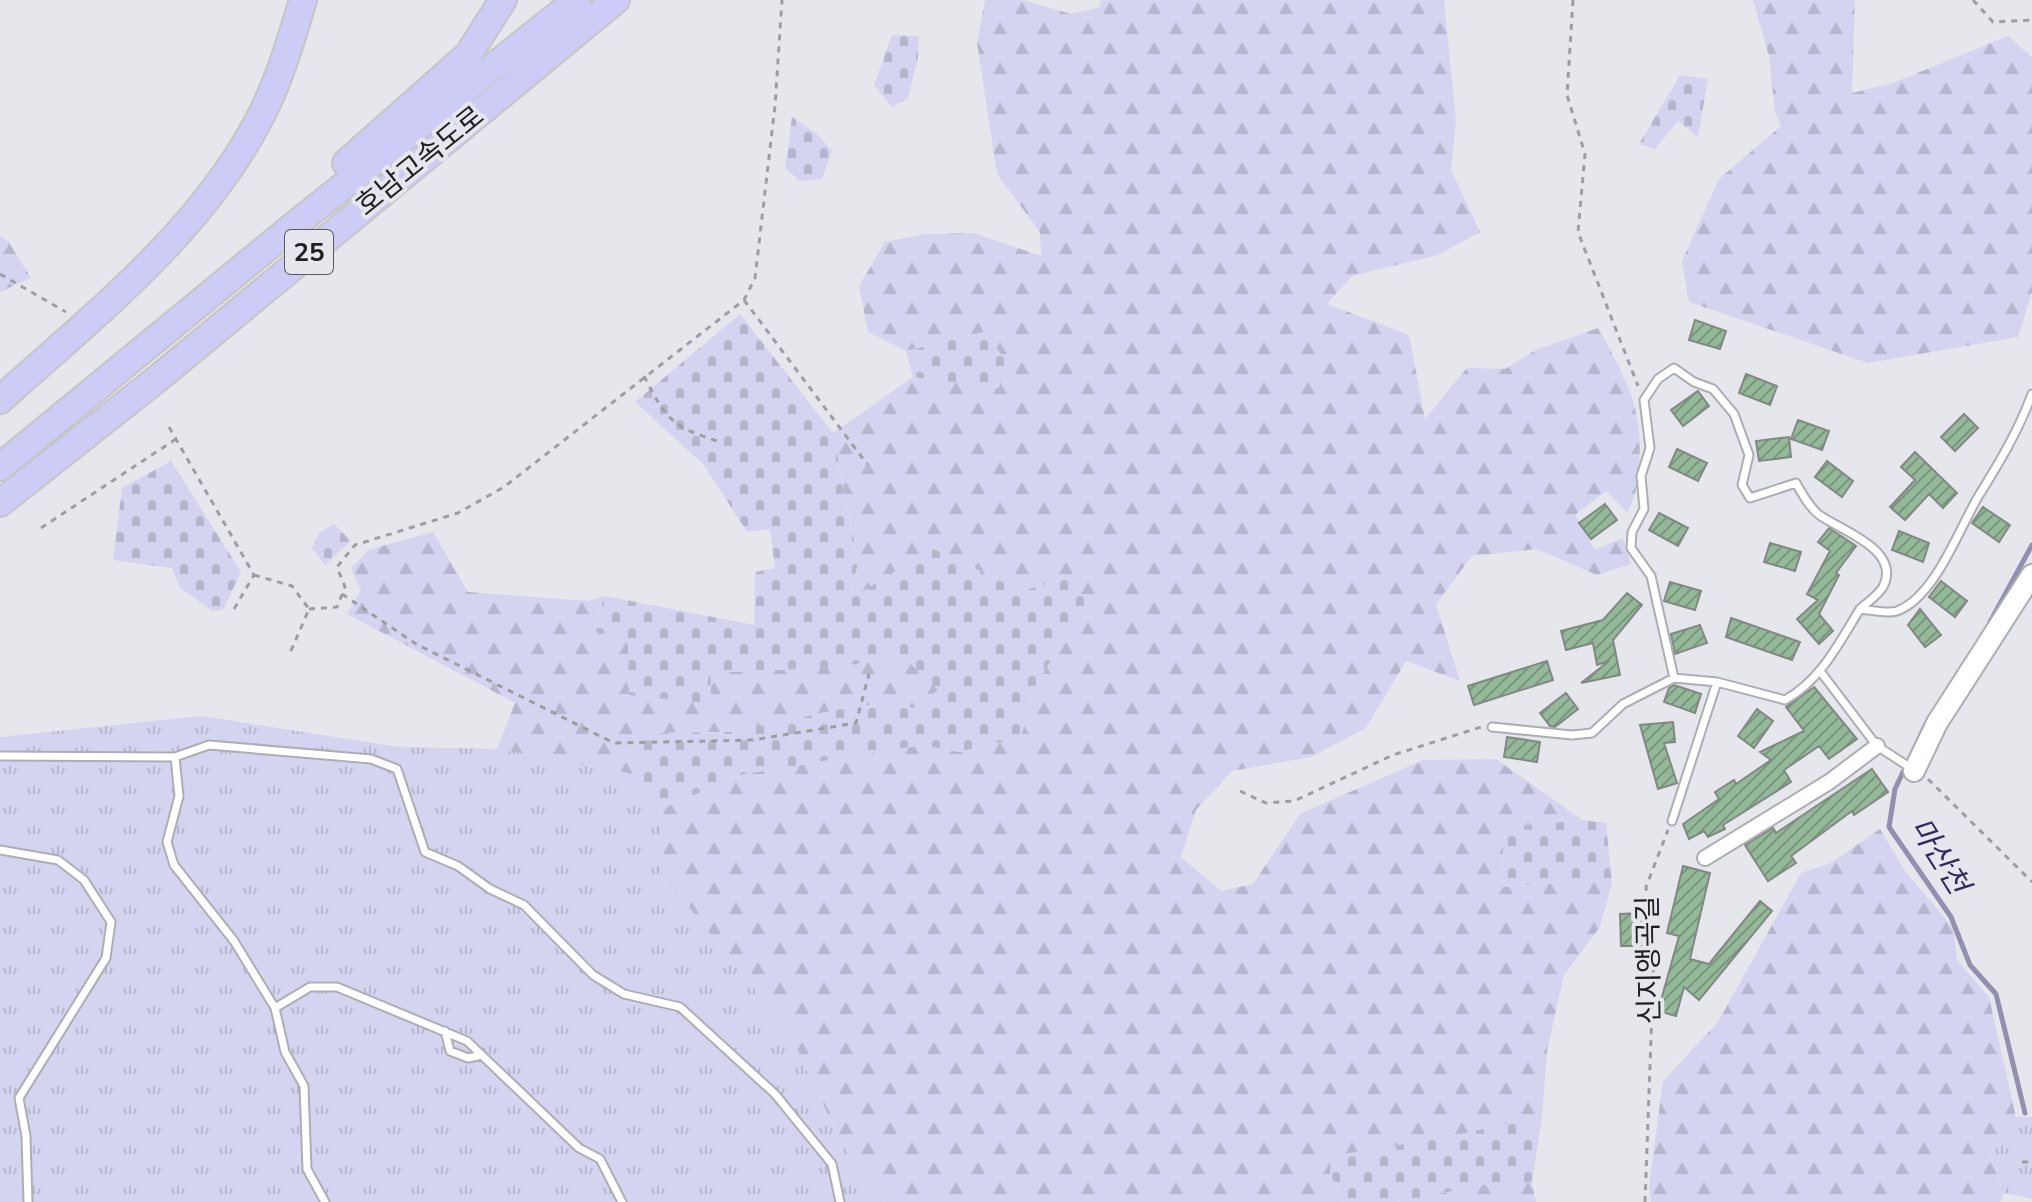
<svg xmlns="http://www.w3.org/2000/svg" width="2032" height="1202" font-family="'Nunito Sans','Noto Sans KR',sans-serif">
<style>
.grass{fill:url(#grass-tufts)}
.forest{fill:url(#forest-firs)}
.cemetery{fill:url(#cemetery-stones)}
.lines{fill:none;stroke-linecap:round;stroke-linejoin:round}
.stream{stroke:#9190af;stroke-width:5}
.building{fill:url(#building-hatch);stroke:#828883;stroke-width:2}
.lane-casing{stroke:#adadb4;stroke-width:11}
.street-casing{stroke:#adadb4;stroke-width:18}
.secondary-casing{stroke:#adadb4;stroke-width:24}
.highway-casing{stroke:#c5c5c6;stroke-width:30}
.path{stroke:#9d9da3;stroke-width:3;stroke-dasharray:6 6;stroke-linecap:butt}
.lane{stroke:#fff;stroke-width:7}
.street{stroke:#fff;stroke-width:14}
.secondary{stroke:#fff;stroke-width:20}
.highway{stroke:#ccccf7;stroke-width:26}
.labels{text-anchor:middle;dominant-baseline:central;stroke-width:8;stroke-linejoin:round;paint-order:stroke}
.shield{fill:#e6e6ed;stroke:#5b5b5f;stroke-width:2}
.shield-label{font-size:26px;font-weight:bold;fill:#202022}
.street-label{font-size:28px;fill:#202022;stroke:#e6e6ed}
.water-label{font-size:30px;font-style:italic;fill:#312b61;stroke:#e6e6ed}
</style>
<defs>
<pattern id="grass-tufts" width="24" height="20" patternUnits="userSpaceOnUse" patternTransform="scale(2)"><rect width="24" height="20" fill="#d4d4f0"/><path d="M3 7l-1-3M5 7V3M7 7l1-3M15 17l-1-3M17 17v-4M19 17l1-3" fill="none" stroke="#b6b6ce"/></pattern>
<pattern id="forest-firs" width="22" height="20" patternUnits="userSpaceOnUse" patternTransform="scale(2)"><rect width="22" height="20" fill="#d4d4f0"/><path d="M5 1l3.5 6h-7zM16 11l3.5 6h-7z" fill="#b6b6ce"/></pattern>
<pattern id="cemetery-stones" width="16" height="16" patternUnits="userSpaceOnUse" patternTransform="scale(2)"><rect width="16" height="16" fill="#d4d4f0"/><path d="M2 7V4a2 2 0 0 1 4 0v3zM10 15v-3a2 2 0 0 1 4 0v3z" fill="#b6b6ce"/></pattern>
<pattern id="building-hatch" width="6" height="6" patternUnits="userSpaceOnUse" patternTransform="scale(2)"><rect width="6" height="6" fill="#94b999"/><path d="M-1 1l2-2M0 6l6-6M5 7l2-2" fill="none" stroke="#78967c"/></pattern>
</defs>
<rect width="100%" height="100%" fill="#e6e6ed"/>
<!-- grass -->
<path class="grass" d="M 201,716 L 399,747 L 497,749 L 639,775 L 661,809 L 661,872 L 790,1034 L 841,1142 L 885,1202 L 0,1202 L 0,737 Z
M 2016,1117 L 2032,1117 L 2032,1199 L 2004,1193 L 1990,1156 Z"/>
<!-- forest -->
<path class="forest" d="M 985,0 L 1022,0 L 1071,14 L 1100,7 L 1101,0 L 1444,0 L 1456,120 L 1451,170 L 1480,232 L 1438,255 L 1352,276 L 1327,304 L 1409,335 L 1425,419 L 1467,368 L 1505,369 L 1536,350 L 1598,328 C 1624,375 1644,408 1639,464 C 1637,482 1637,496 1627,512 L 1606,491 L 1575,515 L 1595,550 L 1623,538 L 1631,564 L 1597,575 L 1537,549 L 1472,556 L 1436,604 L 1460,681 L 1406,661 L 1366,728 L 1311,757 L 1232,771 L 1196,810 L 1181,857 L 1221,891 L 1253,884 L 1300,814 L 1423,760 L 1496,759 L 1582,820 L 1505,827 L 1501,887 L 1585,881 L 1612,883 L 1600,927 L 1564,975 L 1547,1051 L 1542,1116 L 1448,1137 L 1330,1174 L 1343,1202 L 885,1202 L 841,1142 L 790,1034 L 661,872 L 661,809 L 744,774 L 922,745 L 959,752 L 1021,737 L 1035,686 L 1087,602 L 1070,578 L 1021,591 L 933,548 L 849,601 L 858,563 L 833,433 L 913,377 L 999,388 L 984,332 L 906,351 L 868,332 L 859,286 L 885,242 L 925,234 L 974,233 L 1041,256 L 1040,232 L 997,174 L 977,43 Z
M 1753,0 L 1855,0 L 1852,93 L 1893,83 L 2008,36 L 2032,57 L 2032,292 L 2018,337 L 1868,363 L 1689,302 L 1682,261 L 1719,179 L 1781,126 L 1775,111 L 1769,56 Z
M 0,236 L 8,241 L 31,278 L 0,292 Z
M 433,532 L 468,592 L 588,601 L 605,596 L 593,631 L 628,641 L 630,695 L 710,703 L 711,673 L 842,667 L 902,655 L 939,690 L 915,708 L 860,705 L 731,732 L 639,733 L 639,775 L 497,749 L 515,703 L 347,614 L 361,590 L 351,569 L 368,550 Z
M 1880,829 L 1905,871 L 1953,928 L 1957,960 L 1989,997 L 2016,1117 L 1990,1156 L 2004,1193 L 2000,1202 L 1651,1202 L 1649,1187 L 1663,1081 L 1718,1022 L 1801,873 L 1831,863 Z
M 1499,1181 L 1532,1182 L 1536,1202 L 1397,1202 Z"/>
<!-- cemetery -->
<path class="cemetery" d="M 892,35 L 919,36 L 918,57 L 908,98 L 892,107 L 874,85 Z
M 1680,75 L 1708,79 L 1698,137 L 1678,121 L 1655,149 L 1639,144 Z
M 792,117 L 817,134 L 832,151 L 822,179 L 800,181 L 785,168 Z
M 740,314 L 833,433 L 858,563 L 849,600 L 932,548 L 1021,591 L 1071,578 L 1087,602 L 1035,686 L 1021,737 L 959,752 L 922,745 L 744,774 L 661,809 L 639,775 L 639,733 L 731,732 L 860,705 L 915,708 L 938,690 L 901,655 L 842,667 L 711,673 L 710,704 L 629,695 L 628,642 L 593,631 L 605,596 L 754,625 L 755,572 L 775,568 L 770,529 L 747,532 L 704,465 L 635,402 Z
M 984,332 L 1005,359 L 999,388 L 913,377 L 906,351 Z
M 171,461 L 241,572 L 223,610 L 213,611 L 180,588 L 172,568 L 113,560 L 122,488 Z
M 334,524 L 351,541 L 325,565 L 312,548 L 319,533 Z
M 1582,820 L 1606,823 L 1612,883 L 1585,881 L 1501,887 L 1505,827 Z
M 1542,1116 L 1532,1182 L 1499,1182 L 1397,1202 L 1343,1202 L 1330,1174 L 1331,1156 L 1448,1137 Z"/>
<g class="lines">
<!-- stream -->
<path class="stream" d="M 1990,622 L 2032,545
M 1927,722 L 1895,789 L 1889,827 L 1951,917 L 1970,965 L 1996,994 L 2025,1113"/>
</g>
<!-- building -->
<path class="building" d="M 1695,320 L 1726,331 L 1720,349 L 1689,340 Z
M 1746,374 L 1777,386 L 1770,405 L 1739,393 Z
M 1698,391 L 1709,406 L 1683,426 L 1671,410 Z
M 1964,414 L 1978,428 L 1955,451 L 1941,437 Z
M 1798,420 L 1829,431 L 1822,450 L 1791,439 Z
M 1789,437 L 1791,457 L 1759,461 L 1756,441 Z
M 1677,449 L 1707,463 L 1698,481 L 1669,467 Z
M 1915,452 L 1957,493 L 1943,508 L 1929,494 L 1905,520 L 1890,507 L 1915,480 L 1901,467 Z
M 1827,461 L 1853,481 L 1842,497 L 1815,477 Z
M 1605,504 L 1617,520 L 1591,539 L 1579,523 Z
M 1983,507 L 2010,525 L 1999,542 L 1972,523 Z
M 1659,513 L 1688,528 L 1678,546 L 1649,530 Z
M 1829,528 L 1856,546 L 1836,573 L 1839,575 L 1819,614 L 1833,631 L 1819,644 L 1797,619 L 1818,600 L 1807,594 L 1830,551 L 1818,542 Z
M 1899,531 L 1929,543 L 1923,562 L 1892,550 Z
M 1770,543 L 1801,552 L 1795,571 L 1764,562 Z
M 1941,581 L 1967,601 L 1955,617 L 1929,597 Z
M 1670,582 L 1701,591 L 1695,610 L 1664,601 Z
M 1627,593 L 1642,605 L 1613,640 L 1620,675 L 1581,683 L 1609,661 L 1597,665 L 1593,643 L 1566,650 L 1561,631 L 1603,620 Z
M 1920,609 L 1941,635 L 1925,647 L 1908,625 Z
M 1731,618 L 1800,642 L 1792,660 L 1726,637 Z
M 1700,625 L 1707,643 L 1675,654 L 1671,634 Z
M 1547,661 L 1553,680 L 1474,705 L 1468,686 Z
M 1674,685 L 1701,694 L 1695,713 L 1664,702 L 1669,688 Z
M 1814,687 L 1857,739 L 1829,759 L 1819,746 L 1784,770 L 1791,782 L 1723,825 L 1725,829 L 1708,837 L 1704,831 L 1689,839 L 1683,824 L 1719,799 L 1715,792 L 1734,780 L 1736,784 L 1771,760 L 1760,752 L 1804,731 L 1786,707 Z
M 1566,693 L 1578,709 L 1555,727 L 1550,726 L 1540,713 Z
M 1757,709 L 1773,721 L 1754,748 L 1738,736 Z
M 1673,722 L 1675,742 L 1664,743 L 1677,783 L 1658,789 L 1640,725 Z
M 1507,737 L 1540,742 L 1537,762 L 1504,757 Z
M 1872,769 L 1888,792 L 1854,815 L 1852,811 L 1791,856 L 1796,863 L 1768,881 L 1745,845 L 1773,828 L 1776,833 Z
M 1683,866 L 1710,873 L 1690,959 L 1709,964 L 1760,901 L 1772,911 L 1699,1000 L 1684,987 L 1676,1016 L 1658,1011 L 1679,936 L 1667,933 Z
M 1640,913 L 1641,946 L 1621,946 L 1620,914 Z"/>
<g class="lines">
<defs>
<path id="lane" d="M 1820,671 L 1877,746 L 1914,770
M 1674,678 L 1651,576 L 1631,548 L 1632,532 L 1644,509 L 1641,476 L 1650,448 L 1644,400 L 1658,379 L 1674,368 L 1694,382 L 1713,389 L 1734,414 L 1749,455 L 1742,485 L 1750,498 L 1796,483 C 1803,495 1808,505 1818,514 C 1837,529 1903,549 1883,587 C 1878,595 1867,603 1860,609
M 1492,727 L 1572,735 L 1592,733 L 1623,704 L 1674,678 L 1717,682 L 1785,700 C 1821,680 1839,643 1860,609 C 1870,610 1888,614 1897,611 C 1935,597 1959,529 1978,497 C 1999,463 2018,432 2032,394
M 0,756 L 175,757 L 209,745 L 371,759 L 397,769 L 425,852 L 458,866 L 490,889 L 524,905 L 593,975 L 624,994 L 680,1007 L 775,1094 L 832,1164 L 840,1202
M 175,757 L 179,796 L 167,842 L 174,865 L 234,941 L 275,1008 L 285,1052 L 304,1086 L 307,1169 L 325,1202
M 1672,821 L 1717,682
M 0,850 L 58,860 L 84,880 L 111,922 L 106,958 L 19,1098 L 26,1136 L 28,1202
M 275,1008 L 310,987 L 337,987 L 467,1041 L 579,1148 L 600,1159 L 622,1202
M 445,1031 L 450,1051 L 468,1058 L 482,1055"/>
<path id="street" d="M 1705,858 L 1829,782 L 1877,746"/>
<path id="secondary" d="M 1914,771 L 1937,723 L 2032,575"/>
<path id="highway" d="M 346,163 L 468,55 L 503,0
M 0,400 C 91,318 197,235 256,125 C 278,86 290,43 303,0
M 0,467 L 297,223 L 577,0
M 0,503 L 157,379 L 616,0"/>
</defs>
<!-- lane casing -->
<use href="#lane" class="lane-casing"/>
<!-- street casing -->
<use href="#street" class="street-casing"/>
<!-- secondary casing -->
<use href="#secondary" class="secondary-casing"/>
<!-- highway casing -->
<use href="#highway" class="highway-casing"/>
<!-- path -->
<path class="path" d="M 1573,0 L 1567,95 L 1585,154 L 1578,232 L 1638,386
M 1973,0 L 1993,22 L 2032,20
M 0,274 L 66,312
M 744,300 L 867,464
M 644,376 C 666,419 671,426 717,441
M 169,427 L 254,575 L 234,609
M 41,528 L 176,439
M 254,575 L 292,586 L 309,609 L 290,653
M 342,594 L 416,644 L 614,743 L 753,740 L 856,723 L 869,674
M 309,609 L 337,607 L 345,587 L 337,567 L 355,545 L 458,513 L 504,487 L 744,300 L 755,278 L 775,106 L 782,0
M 1928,779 L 2032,882
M 1240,791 L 1266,803 L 1294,801 L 1393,755 L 1481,727
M 2022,1162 L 2032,1162
M 1645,1202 L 1654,957 L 1646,887 L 1668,830"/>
<!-- lane -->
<use href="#lane" class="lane"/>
<!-- street -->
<use href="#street" class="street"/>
<!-- secondary -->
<use href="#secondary" class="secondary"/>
<!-- highway -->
<use href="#highway" class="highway"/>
</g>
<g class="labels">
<!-- shield labels -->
<rect class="shield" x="285" y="230" width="48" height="44" rx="6"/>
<g class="shield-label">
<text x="309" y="252">25</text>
</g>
<!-- street labels -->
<g class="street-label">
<text transform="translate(420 161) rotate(-39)">호남고속도로</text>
<text transform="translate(1649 960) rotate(-91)">신지앵곡길</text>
</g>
<!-- water labels -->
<g class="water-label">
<text transform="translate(1939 856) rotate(58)">마산천</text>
</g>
</g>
</svg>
